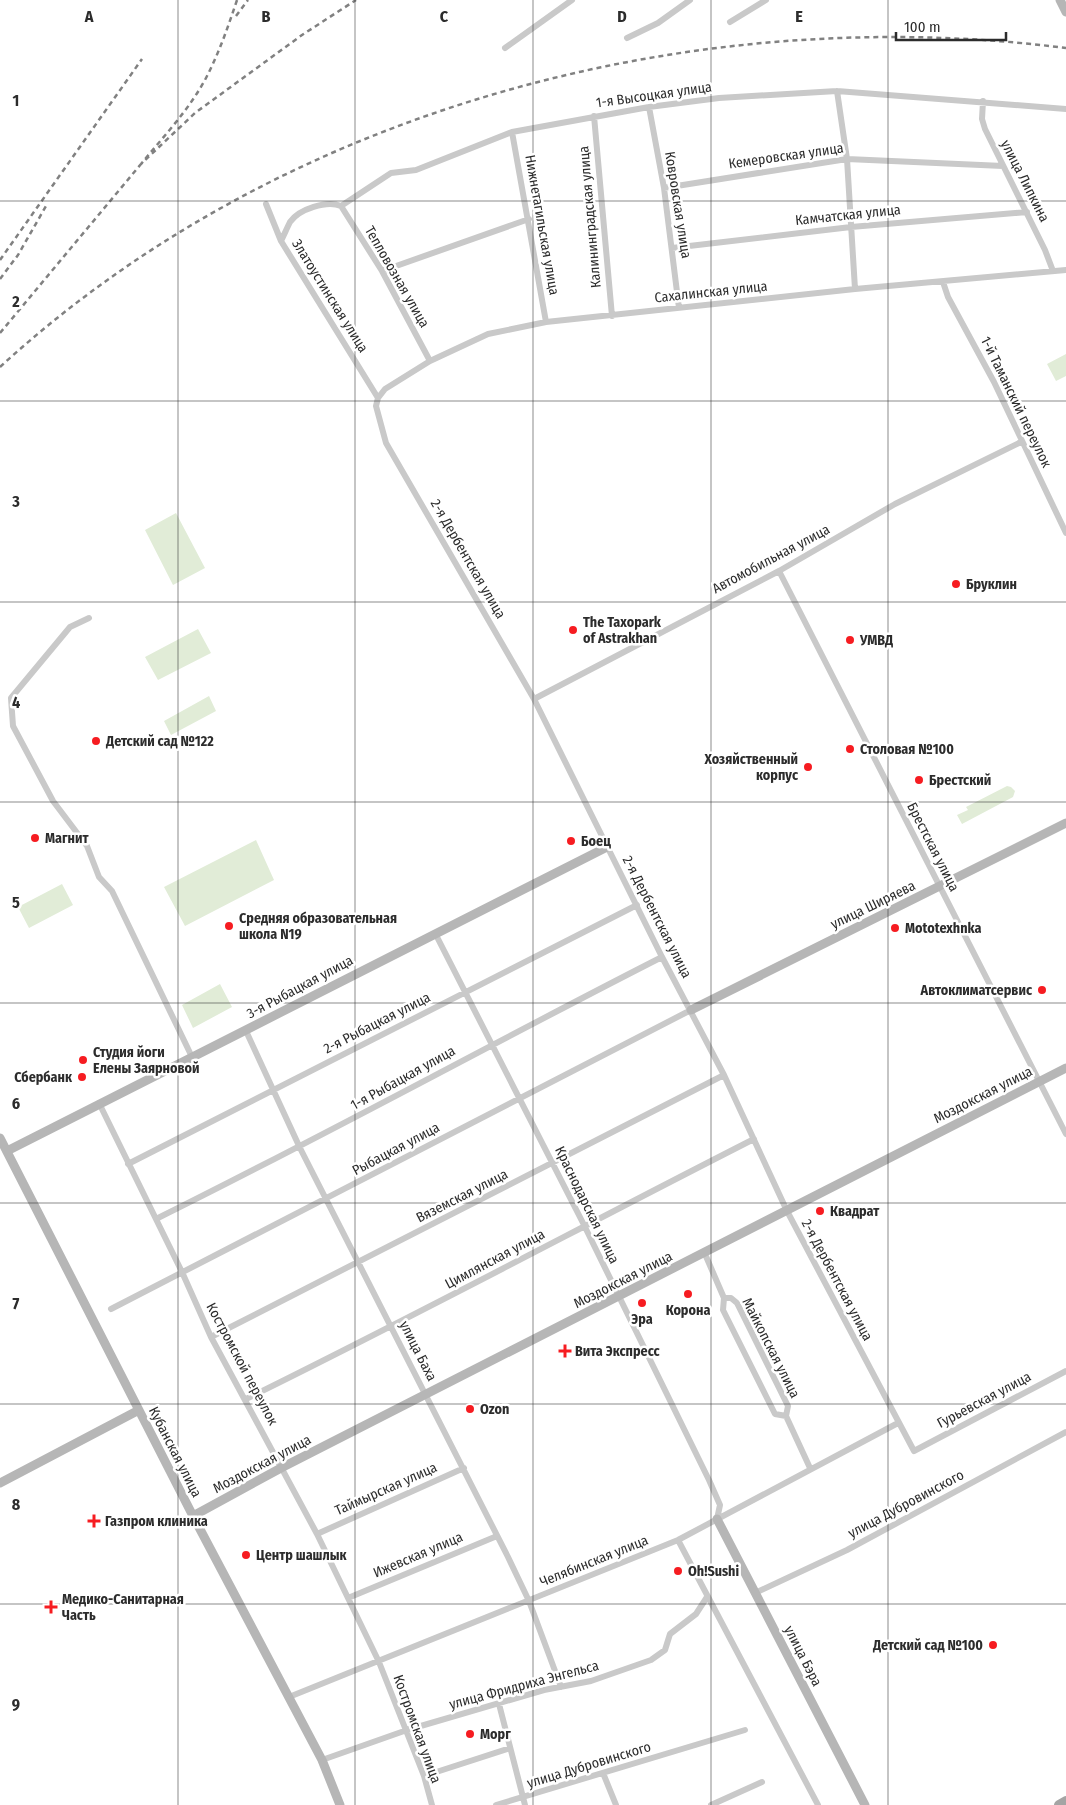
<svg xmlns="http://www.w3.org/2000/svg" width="1066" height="1805" font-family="'Fira Sans Condensed',sans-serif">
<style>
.green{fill:#e1ecd7}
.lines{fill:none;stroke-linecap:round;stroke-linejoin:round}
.street{stroke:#c9c9c9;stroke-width:6}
.secondary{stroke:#b6b6b6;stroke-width:9}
.primary{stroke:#a4a4a4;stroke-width:10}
.rail{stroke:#818181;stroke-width:2.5;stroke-dasharray:5 4;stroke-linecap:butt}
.grid{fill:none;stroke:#2c2c2c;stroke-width:1;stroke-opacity:0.55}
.poi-dot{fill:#f61c21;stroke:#fff;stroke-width:2}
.labels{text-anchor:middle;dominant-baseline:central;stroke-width:5;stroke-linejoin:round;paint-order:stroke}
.street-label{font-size:14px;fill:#2c2c2c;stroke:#fff}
.poi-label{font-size:14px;font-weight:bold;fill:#2c2c2c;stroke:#fff;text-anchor:start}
.grid-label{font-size:16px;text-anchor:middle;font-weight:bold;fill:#2c2c2c;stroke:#fff;stroke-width:5;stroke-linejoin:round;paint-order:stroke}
</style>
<rect width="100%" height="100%" fill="#fff"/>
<!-- green -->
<path class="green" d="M 1066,354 L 1066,376 L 1056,381 L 1047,364 Z
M 176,513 L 205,568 L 173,585 L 145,530 Z
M 198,629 L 211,653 L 158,680 L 145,657 Z
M 209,696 L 216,711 L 171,735 L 164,721 Z
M 1007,786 L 1011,787 L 1015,791 L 1013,797 L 962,824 L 957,815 L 968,810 L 966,807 Z
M 256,840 L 274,880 L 185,926 L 164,887 Z
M 62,884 L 73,905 L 29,928 L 18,907 Z
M 220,984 L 232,1007 L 193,1028 L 182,1005 Z"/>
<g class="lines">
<!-- street -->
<path class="street" d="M 730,22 L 766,0
M 627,38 L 658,23 L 690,0
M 505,48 L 572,0
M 837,91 L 847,159 L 855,289
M 983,101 L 982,119 L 985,129 L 1045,250 L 1053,271
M 649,107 L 664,188 L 679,308
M 594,116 L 612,316
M 512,132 L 546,322
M 664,188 L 847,159 L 1003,166
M 266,204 L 281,241 L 378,398
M 341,206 L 382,271 L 430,361
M 281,241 C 284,235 287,228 290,222 C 299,209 327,200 341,206 L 391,173 L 416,170 L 512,132 L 649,107 L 719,98 L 837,91 L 1066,109
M 672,248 L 851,227 L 1027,212
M 1066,270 L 855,289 L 546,322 L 488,334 L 430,361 L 385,389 L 378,398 L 376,406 L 386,443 L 534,699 L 662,957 L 724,1075 L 787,1211 L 914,1451 L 1066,1371
M 382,271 L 529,219
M 943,282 L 948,297 L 994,382 L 1066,533
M 779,571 L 1066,1134
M 89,618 L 70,627 L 11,698 L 13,726 L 53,801 L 87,846 L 99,877 L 112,891 L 192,1057
M 534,699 L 779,571 L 895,504 L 1021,442
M 435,933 L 584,1225 L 709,1480 L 720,1505 L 717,1519
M 246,1031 L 300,1148 L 508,1557 L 529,1601 L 561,1687
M 99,1103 L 182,1272 L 211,1337 L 317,1534 L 379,1662 L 424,1776 L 432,1805
M 128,1164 L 637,905
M 156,1219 C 326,1135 493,1043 662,957
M 705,1254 L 724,1298 L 731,1298 L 737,1303 L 788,1406 L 786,1416
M 724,1298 L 723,1310 L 775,1414 L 786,1416 L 810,1468
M 111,1309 L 691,1010
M 211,1337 L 724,1075
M 246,1399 C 417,1315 585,1225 754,1139
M 317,1534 L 464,1468
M 678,1540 L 818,1805
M 755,1593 L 847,1550 L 1066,1432
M 348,1598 L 497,1536
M 289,1697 L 678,1540 L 898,1423
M 499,1704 L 525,1805
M 322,1760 L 407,1730 L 544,1690 L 591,1681 L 651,1660 L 665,1650 L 670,1634 L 696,1614 L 707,1597
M 603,1773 L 616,1805
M 424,1776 L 510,1748
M 496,1805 L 745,1730
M 711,1805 L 762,1782"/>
<!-- secondary -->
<path class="secondary" d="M 1060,0 L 1066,12
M 691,1010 L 1066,823
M 0,1138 L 193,1516 L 322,1760 L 340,1805
M 7,1151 L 607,847
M 0,1483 L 139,1410
M 193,1516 L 281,1468 L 1066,1068
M 717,1519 L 865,1805"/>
<!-- primary -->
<path class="primary" d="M 1059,1805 L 1066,1801"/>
<!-- rail -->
<path class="rail" d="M 237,0 C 228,27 219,53 206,78 C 189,110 163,137 141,164 L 195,113 L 302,35 L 356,0
M 236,16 L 248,0
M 0,260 L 142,59
M 0,279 L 18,255 L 46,206
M 0,333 L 141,164
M 0,367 C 280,110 691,0 1066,48"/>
</g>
<!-- grid -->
<path class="grid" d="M 178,0 L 178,1805M 355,0 L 355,1805M 533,0 L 533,1805M 711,0 L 711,1805M 888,0 L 888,1805M 0,201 L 1066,201M 0,401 L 1066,401M 0,602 L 1066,602M 0,802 L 1066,802M 0,1003 L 1066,1003M 0,1203 L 1066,1203M 0,1404 L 1066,1404M 0,1604 L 1066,1604"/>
<!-- markers -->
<g class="poi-dot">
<circle cx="956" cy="584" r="5"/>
<circle cx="573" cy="630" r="5"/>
<circle cx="850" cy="640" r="5"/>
<circle cx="96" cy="741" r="5"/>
<circle cx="850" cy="749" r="5"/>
<circle cx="808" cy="767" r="5"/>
<circle cx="919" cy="780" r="5"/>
<circle cx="35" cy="838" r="5"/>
<circle cx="571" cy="841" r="5"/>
<circle cx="229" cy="926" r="5"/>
<circle cx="895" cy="928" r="5"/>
<circle cx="1042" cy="990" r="5"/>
<circle cx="83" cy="1060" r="5"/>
<circle cx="82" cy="1077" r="5"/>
<circle cx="820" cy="1211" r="5"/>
<circle cx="688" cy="1294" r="5"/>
<circle cx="642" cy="1303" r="5"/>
<path d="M562.5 1343.5h5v5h5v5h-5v5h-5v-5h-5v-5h5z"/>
<circle cx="470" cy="1409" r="5"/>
<path d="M91.5 1513.5h5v5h5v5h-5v5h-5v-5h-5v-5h5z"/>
<circle cx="246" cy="1555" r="5"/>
<circle cx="678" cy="1571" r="5"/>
<path d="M48.5 1599.5h5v5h5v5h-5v5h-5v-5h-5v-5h5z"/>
<circle cx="993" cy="1645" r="5"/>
<circle cx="470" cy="1734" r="5"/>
</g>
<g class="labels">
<!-- street labels -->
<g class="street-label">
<text transform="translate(654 95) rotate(-8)">1-я Высоцкая улица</text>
<text transform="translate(786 156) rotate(-8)">Кемеровская улица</text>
<text transform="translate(1025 181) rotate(63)">улица Липкина</text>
<text transform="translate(678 205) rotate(81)">Ковровская улица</text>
<text transform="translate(848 215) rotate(-6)">Камчатская улица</text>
<text transform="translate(590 217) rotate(-95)">Калининградская улица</text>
<text transform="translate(542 225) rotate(80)">Нижнетагильская улица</text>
<text transform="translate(397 277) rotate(60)">Тепловозная улица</text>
<text transform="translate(711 292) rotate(-6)">Сахалинская улица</text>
<text transform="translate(330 296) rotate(58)">Златоустинская улица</text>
<text transform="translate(1016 402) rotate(64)">1-й Таманский переулок</text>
<text transform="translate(468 559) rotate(60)">2-я Дербентская улица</text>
<text transform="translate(771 559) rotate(-28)">Автомобильная улица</text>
<text transform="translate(933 847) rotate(63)">Брестская улица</text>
<text transform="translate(873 905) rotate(-26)">улица Ширяева</text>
<text transform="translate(657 917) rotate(63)">2-я Дербентская улица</text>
<text transform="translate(300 987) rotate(-28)">3-я Рыбацкая улица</text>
<text transform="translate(377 1023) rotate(-27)">2-я Рыбацкая улица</text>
<text transform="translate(403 1078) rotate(-29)">1-я Рыбацкая улица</text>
<text transform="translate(983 1095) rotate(-27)">Моздокская улица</text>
<text transform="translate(396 1149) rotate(-28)">Рыбацкая улица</text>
<text transform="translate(462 1196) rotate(-27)">Вяземская улица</text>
<text transform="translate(587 1205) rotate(64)">Краснодарская улица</text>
<text transform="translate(495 1259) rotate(-28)">Цимлянская улица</text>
<text transform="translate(623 1280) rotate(-27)">Моздокская улица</text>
<text transform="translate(837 1280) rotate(62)">2-я Дербентская улица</text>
<text transform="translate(771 1348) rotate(63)">Майкопская улица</text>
<text transform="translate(418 1351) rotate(63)">улица Баха</text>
<text transform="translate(242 1364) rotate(62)">Костромской переулок</text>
<text transform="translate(984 1400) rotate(-28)">Гурьевская улица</text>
<text transform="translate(175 1452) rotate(63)">Кубанская улица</text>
<text transform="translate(262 1464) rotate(-28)">Моздокская улица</text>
<text transform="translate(386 1489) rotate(-24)">Таймырская улица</text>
<text transform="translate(906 1504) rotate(-28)">улица Дубровинского</text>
<text transform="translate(418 1555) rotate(-23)">Ижевская улица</text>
<text transform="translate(594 1561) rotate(-22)">Челябинская улица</text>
<text transform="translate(803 1656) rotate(63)">улица Бэра</text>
<text transform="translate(524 1685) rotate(-15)">улица Фридриха Энгельса</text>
<text transform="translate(417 1729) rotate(70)">Костромская улица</text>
<text transform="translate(589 1765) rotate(-17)">улица Дубровинского</text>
</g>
<!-- poi labels -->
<g class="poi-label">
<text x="966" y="584">Бруклин</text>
<text x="583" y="622">The Taxopark<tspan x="583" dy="16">of Astrakhan</tspan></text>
<text x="860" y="640">УМВД</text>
<text x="106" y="741">Детский сад №122</text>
<text x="860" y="749">Столовая №100</text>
<text x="798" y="759" text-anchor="end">Хозяйственный<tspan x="798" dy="16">корпус</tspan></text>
<text x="929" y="780">Брестский</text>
<text x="45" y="838">Магнит</text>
<text x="581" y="841">Боец</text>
<text x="239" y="918">Средняя образовательная<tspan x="239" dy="16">школа N19</tspan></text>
<text x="905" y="928">Mototexhnka</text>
<text x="1032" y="990" text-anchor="end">Автоклиматсервис</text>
<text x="93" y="1052">Студия йоги<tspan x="93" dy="16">Елены Заярновой</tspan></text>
<text x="72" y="1077" text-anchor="end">Сбербанк</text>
<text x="830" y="1211">Квадрат</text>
<text x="688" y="1310" text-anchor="middle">Корона</text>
<text x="642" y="1319" text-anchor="middle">Эра</text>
<text x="575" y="1351">Вита Экспресс</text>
<text x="480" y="1409">Ozon</text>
<text x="105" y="1521">Газпром клиника</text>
<text x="256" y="1555">Центр шашлык</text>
<text x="688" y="1571">Oh!Sushi</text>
<text x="62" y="1599">Медико-Санитарная<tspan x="62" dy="16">Часть</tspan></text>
<text x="983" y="1645" text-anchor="end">Детский сад №100</text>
<text x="480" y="1734">Морг</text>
</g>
</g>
<g class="grid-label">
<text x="89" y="22">A</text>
<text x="266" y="22">B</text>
<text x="444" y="22">C</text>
<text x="622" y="22">D</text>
<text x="799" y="22">E</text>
<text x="16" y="106">1</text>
<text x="16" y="307">2</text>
<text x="16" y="507">3</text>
<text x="16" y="708">4</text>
<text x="16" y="908">5</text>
<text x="16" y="1109">6</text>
<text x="16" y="1309">7</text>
<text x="16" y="1510">8</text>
<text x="16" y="1710">9</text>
</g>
<!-- scale -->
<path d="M896 32v8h110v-8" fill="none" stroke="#2c2c2c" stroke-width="2.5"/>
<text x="904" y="32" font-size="15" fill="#2c2c2c" stroke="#ffffff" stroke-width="4" paint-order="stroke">100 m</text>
</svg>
